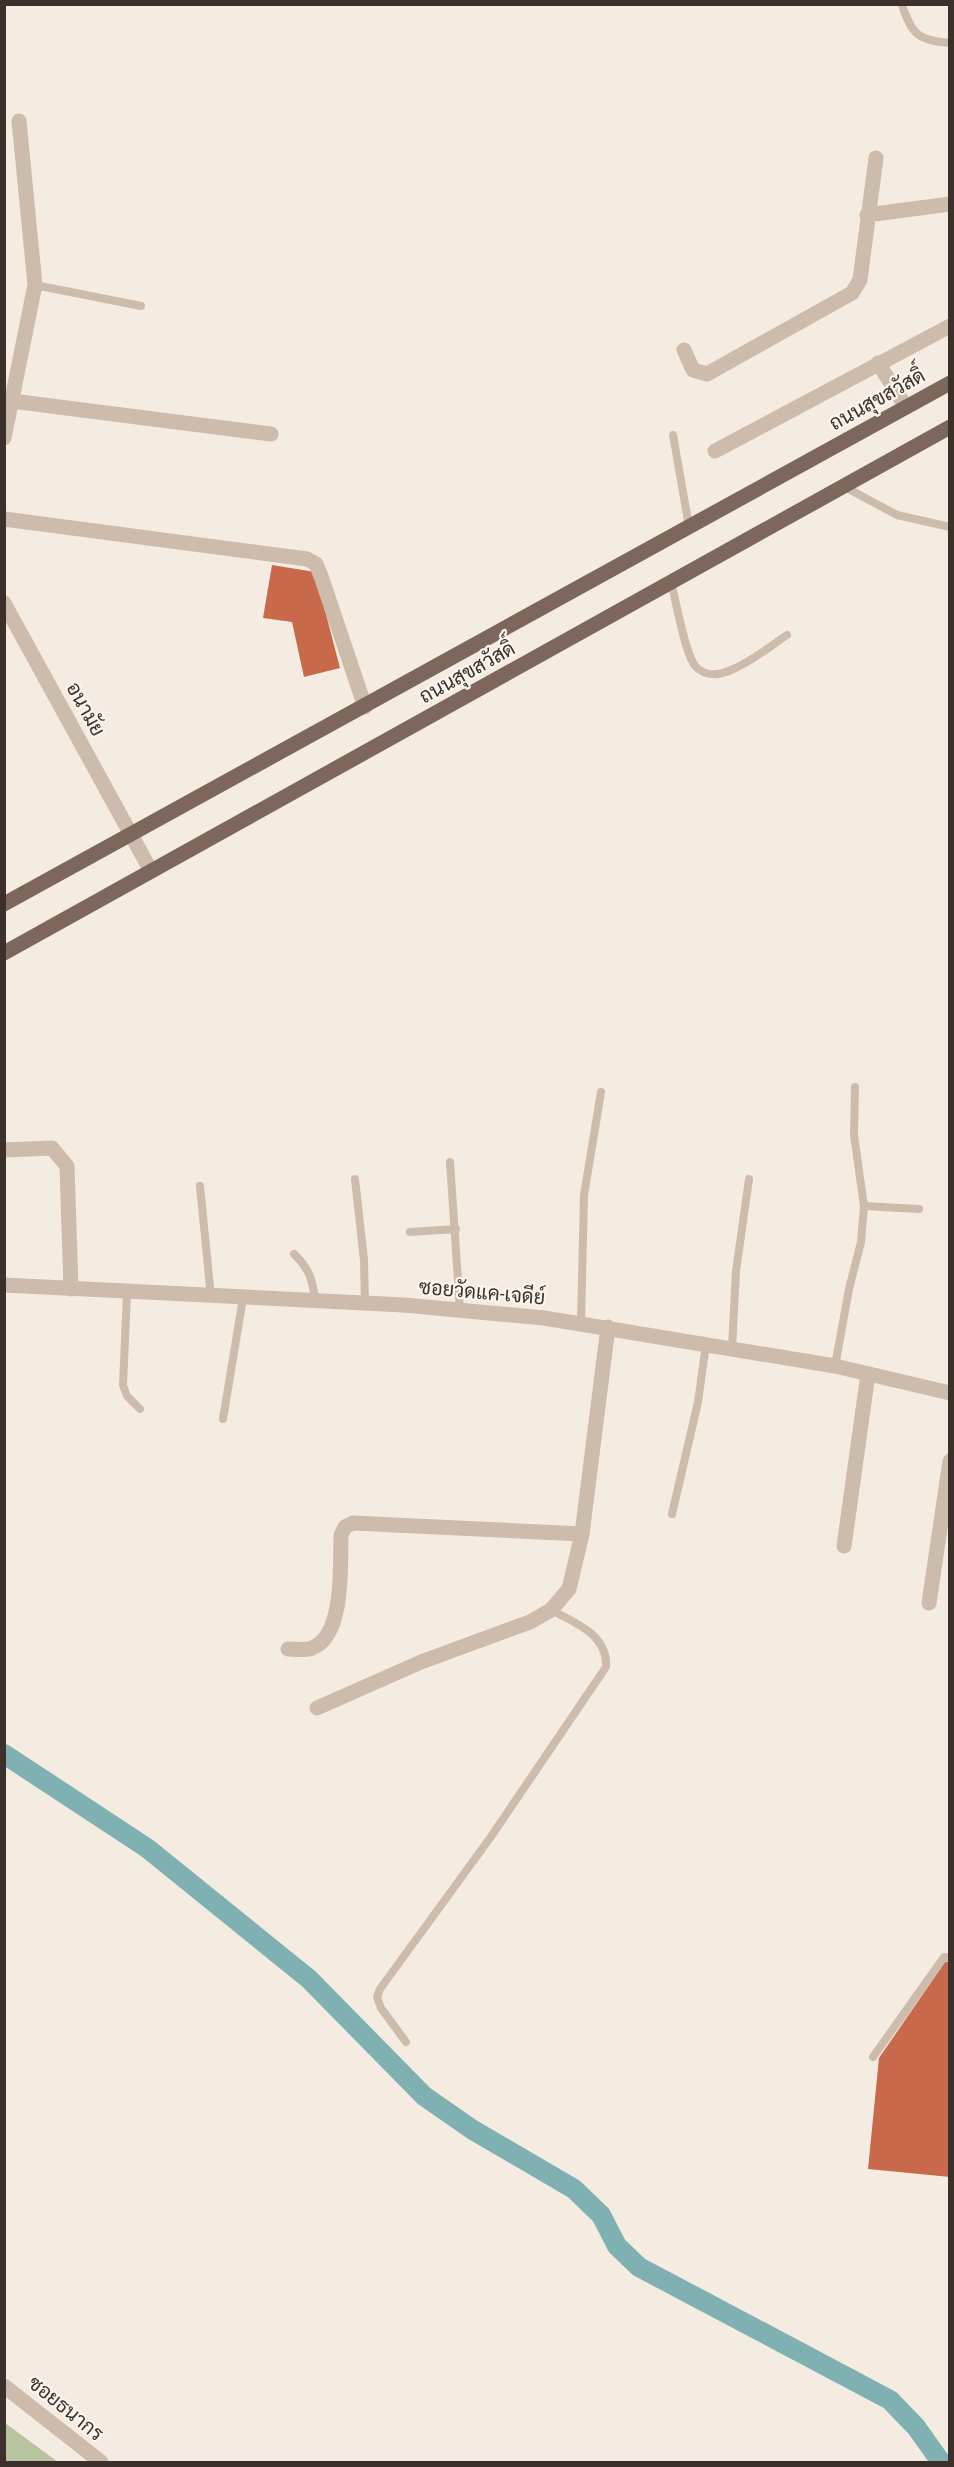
<svg xmlns="http://www.w3.org/2000/svg" width="954" height="2467" font-family="'Roboto Condensed',Sarabun,sans-serif">
<style>
.green{fill:#b8c4a0}
.lines{fill:none;stroke-linecap:round;stroke-linejoin:round}
.canal{stroke:#7fb0b2;stroke-width:20}
.building{fill:#c8694b}
.service{stroke:#cdbbac;stroke-width:8}
.minor{stroke:#cdbbac;stroke-width:15}
.primary{stroke:#7d675c;stroke-width:15}
.labels{text-anchor:middle;dominant-baseline:central;stroke-width:4.5;stroke-linejoin:round;paint-order:stroke}
.street-label{font-size:20px;fill:#3b302b;stroke:#fbf5ee}
</style>
<rect width="100%" height="100%" fill="#f4ebe1"/>
<!-- green -->
<path class="green" d="M 5,2423 L 58,2462 L 5,2462 Z"/>
<g class="lines">
<!-- canal -->
<path class="canal" d="M 4,1754 L 147,1848 L 309,1979 L 424,2096 L 473,2130 L 574,2189 L 601,2215 L 617,2246 L 639,2267 L 890,2400 L 916,2427 L 941,2462"/>
</g>
<!-- building -->
<path class="building" d="M 272,565 L 315,572 L 340,668 L 304,677 L 292,622 L 263,618 Z
M 945,1962 L 950,1962 L 950,2177 L 868,2169 L 879,2058 Z"/>
<g class="lines">
<!-- service -->
<path class="service" d="M 902,5 C 912,35 918,40 950,43
M 35,285 L 141,306
M 673,435 L 689,526
M 843,486 L 897,515 L 950,527
M 671,582 C 676,600 685,656 696,667 C 706,677 720,675 731,670 C 751,662 769,647 787,635
M 450,1162 L 460,1310
M 355,1179 L 364,1260 L 365,1303
M 200,1186 L 211,1297
M 864,1206 L 919,1209
M 410,1232 L 456,1229
M 294,1254 C 309,1268 313,1280 315,1301
M 127,1293 L 123,1385 L 127,1396 L 140,1409
M 581,1323 L 584,1195 L 601,1092
M 732,1349 L 736,1271 L 749,1179
M 835,1366 L 849,1289 L 861,1242 L 864,1206 L 854,1135 L 855,1087
M 223,1419 L 243,1298
M 672,1514 L 698,1402 L 706,1344
M 406,2042 L 381,2008 L 377,1997 L 380,1989 L 490,1838 L 606,1667 C 608,1635 576,1623 551,1610
M 873,2057 L 944,1957 L 950,1958"/>
<!-- minor -->
<path class="minor" d="M 867,215 L 950,204
M 684,350 L 693,370 L 707,374 L 852,293 L 860,280 L 876,158
M 878,363 L 906,407
M 12,401 L 271,434
M 4,438 L 35,285 L 19,121
M 715,451 L 950,326
M 4,519 L 307,559 L 316,564 L 321,576 L 365,707
M 4,603 L 151,871
M 4,1150 L 52,1148 L 67,1166 L 71,1289
M 4,1285 L 404,1305 L 544,1318 L 835,1366 L 950,1393
M 844,1546 L 868,1374
M 929,1603 L 950,1461
M 288,1649 C 295,1649 305,1651 312,1648 C 345,1636 340,1564 341,1535 L 345,1527 L 353,1523 L 582,1534
M 317,1708 L 421,1662 L 530,1622 L 551,1610 L 569,1589 L 582,1534 L 608,1327
M 4,2386 L 101,2462"/>
<!-- primary -->
<path class="primary" d="M 4,904 L 950,383
M 4,953 L 950,427"/>
</g>
<g class="labels">
<!-- street labels -->
<g class="street-label">
<text transform="translate(877 399) rotate(-29)">ถนนสุขสวัสดิ์</text>
<text transform="translate(467 672) rotate(-29)">ถนนสุขสวัสดิ์</text>
<text transform="translate(86 709) rotate(61)">อนามัย</text>
<text transform="translate(482 1292) rotate(5)">ซอยวัดแค-เจดีย์</text>
<text transform="translate(66 2408) rotate(39)">ซอยธนากร</text>
</g>
</g>
<!-- border -->
<rect width="954" height="2467" fill="none" stroke="#3b302b" stroke-width="12"/>
</svg>
